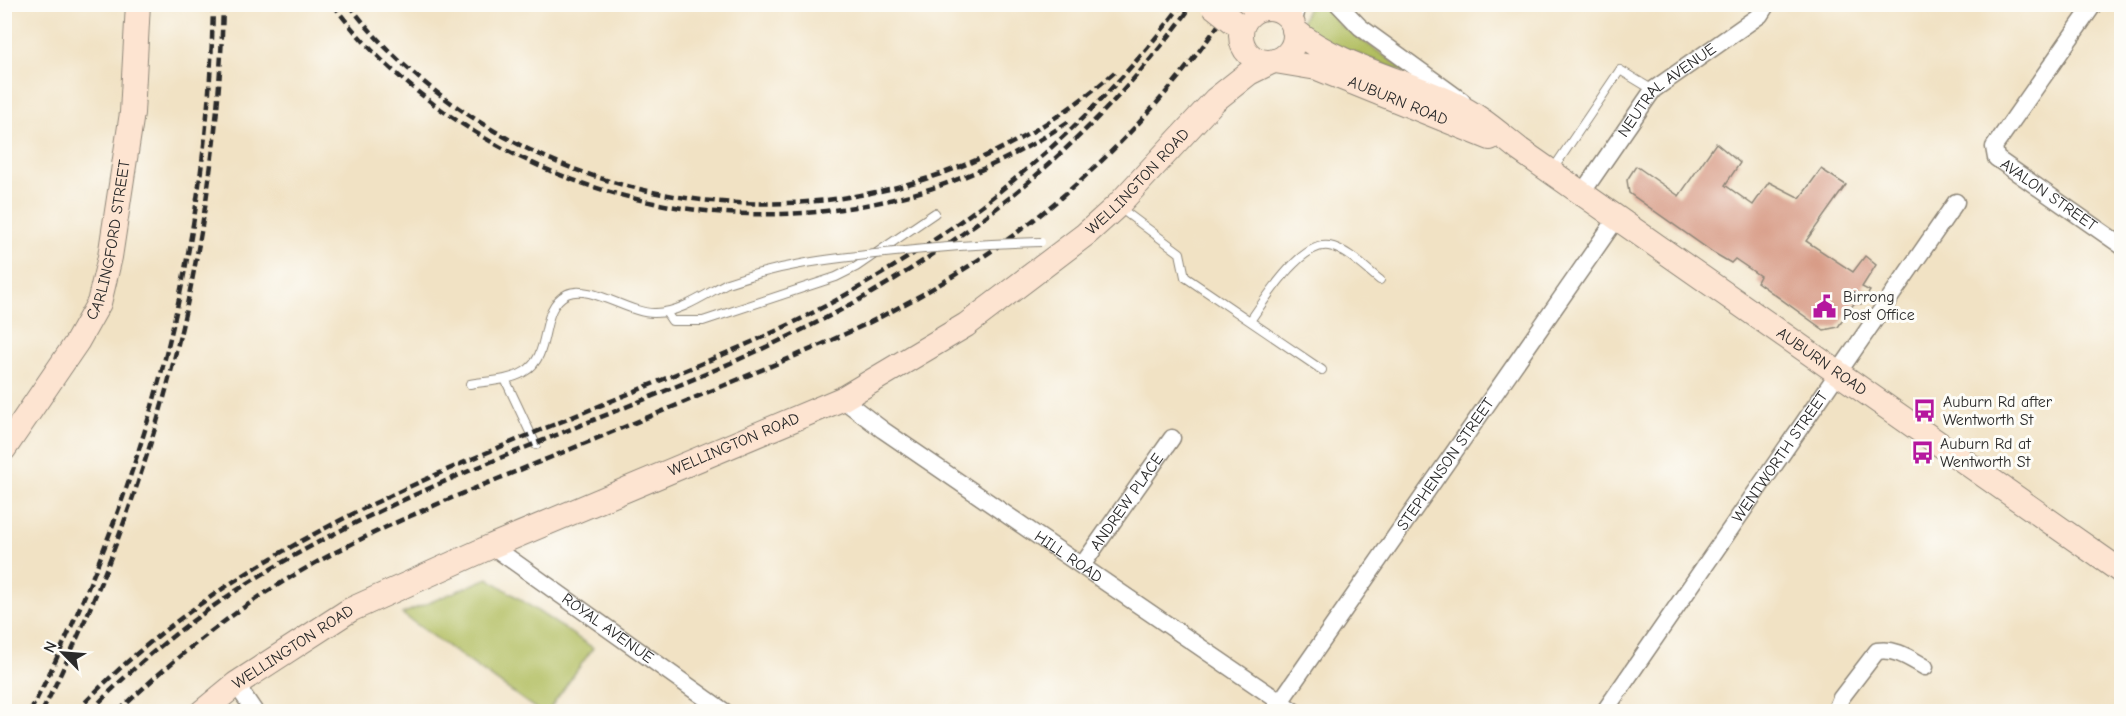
<svg xmlns="http://www.w3.org/2000/svg" width="2126" height="716" font-family="'Comic Neue',sans-serif">
<style>
.green{fill:#b1bd5f;stroke:#6e7445;stroke-width:1.5}
.building{fill:#d89c87}
.lines{fill:none;stroke-linecap:round;stroke-linejoin:round}
.service-casing{stroke:#8e8678;stroke-width:10}
.minor-casing{stroke:#8e8678;stroke-width:19}
.secondary-casing{stroke:#8e8678;stroke-width:26}
.service{stroke:#fff;stroke-width:8}
.minor{stroke:#fff;stroke-width:16}
.secondary{stroke:#fde4d1;stroke-width:24}
.rail{stroke:#2b2b2b;stroke-width:4.5;stroke-dasharray:9 4.5;stroke-linecap:butt}
.service-bridge-casing{stroke:#8e8678;stroke-width:10;stroke-linecap:butt}
.secondary-bridge-casing{stroke:#8e8678;stroke-width:26;stroke-linecap:butt}
.service-bridge{stroke:#fff;stroke-width:8}
.secondary-bridge{stroke:#fde4d1;stroke-width:24}
.labels{text-anchor:middle;dominant-baseline:central;stroke-width:6;stroke-linejoin:round;paint-order:stroke}
.street-label{font-size:16px;fill:#2b2b2b;stroke:#fdfcf7}
.poi-label{font-size:16px;fill:#2b2b2b;stroke:#fdfcf7;text-anchor:start}
</style>
<rect width="100%" height="100%" fill="#fdfcf7"/>
<filter id="ink" filterUnits="userSpaceOnUse"><feTurbulence type="fractalNoise" baseFrequency=".0167" numOctaves="2"/><feDisplacementMap in="SourceGraphic" scale="12" xChannelSelector="R" yChannelSelector="G"/><feConvolveMatrix kernelMatrix="1 2 1 2 8 2 1 2 1" color-interpolation-filters="sRGB"/></filter>
<filter id="wash" filterUnits="userSpaceOnUse"><feTurbulence type="fractalNoise" baseFrequency=".008" numOctaves="4" result="noise"/><feDisplacementMap in="SourceGraphic" scale="24" xChannelSelector="R" yChannelSelector="G"/><feGaussianBlur stdDeviation="1.35" result="paint"/><feColorMatrix in="noise" values="0 0 0 0 0 0 0 0 0 0 0 0 0 0 0 0 0 1.4 0 .05"/><feComposite in="paint" operator="in"/></filter>
<g filter="url(#wash)">
<rect width="100%" height="100%" fill="#f1e2c4"/>
<!-- green -->
<path class="green" d="M 1309,5 L 1325,5 L 1339,24 L 1412,75 L 1314,37 L 1301,23 Z
M 488,578 L 593,648 L 548,711 L 539,711 L 402,614 Z"/>
<g id="blocks">
<!-- building -->
<path class="building" d="M 1716,143 L 1740,163 L 1725,185 L 1753,205 L 1769,182 L 1800,198 L 1821,169 L 1846,185 L 1806,241 L 1853,272 L 1865,256 L 1876,265 L 1862,287 L 1870,291 L 1861,304 L 1855,302 L 1838,327 L 1824,330 L 1757,282 L 1760,276 L 1735,259 L 1731,263 L 1714,253 L 1629,193 L 1627,180 L 1636,166 L 1679,196 Z"/>
</g>
</g>
<g filter="url(#ink)">
<use href="#blocks" fill-opacity="0" stroke="#8e8678" stroke-width="1.5"/>
<g class="lines">
<defs>
<path id="service" d="M 1553,169 L 1620,70 L 1653,90
M 1120,208 L 1180,253 L 1185,277 L 1322,370
M 666,312 L 672,321 L 703,321 L 836,277 L 856,267 L 935,213
M 1250,321 C 1264,301 1301,241 1329,246 C 1347,249 1366,269 1380,280
M 505,379 L 536,445
M 470,384 C 488,381 509,381 524,372 C 554,355 537,309 567,294 C 589,283 629,314 655,313 C 680,313 706,294 727,283"/>
<g id="minor">
<path d="M 1338,4 L 1360,27 L 1462,101"/>
<path id="s1" d="M 2094,4 L 1994,147 L 1996,158 L 2006,165 L 2122,246"/>
<path d="M 1264,9 L 1272,4"/>
<path d="M 1293,26 L 1298,4"/>
<path id="s2" d="M 1582,193 L 1653,90 L 1760,15 L 1767,4"/>
<path id="s3" d="M 842,399 L 883,430 L 1295,712"/>
<path id="s4" d="M 492,546 L 725,712"/>
<path id="s5" d="M 1083,564 L 1172,438"/>
<path d="M 236,684 L 255,712"/>
<path id="s6" d="M 1273,712 L 1617,218"/>
<path id="s7" d="M 1604,712 L 1956,202"/>
<path d="M 1835,712 L 1841,698 L 1877,651 C 1896,648 1909,658 1925,667"/>
</g>
<g id="secondary">
<circle cx="1268" cy="35" r="27"/>
<path id="s8" d="M 1294,30 C 1336,65 1403,80 1452,103 C 1479,115 1498,133 1520,150 L 2122,572"/>
<path id="s9" d="M 1275,61 L 1317,68 L 1490,138"/>
<path id="s10" d="M 4,449 L 77,342 L 99,303 L 110,257 L 132,113 L 138,4"/>
<path id="s11" d="M 202,712 L 236,684 L 350,610 L 492,546 L 842,399 L 966,325 L 1086,234 L 1117,206 L 1215,100 L 1249,73 L 1271,62"/>
</g>
</defs>
<!-- service casing -->
<use href="#service" class="service-casing"/>
<!-- minor casing -->
<use href="#minor" class="minor-casing"/>
<!-- secondary casing -->
<use href="#secondary" class="secondary-casing"/>
<!-- service -->
<use href="#service" class="service"/>
<!-- minor -->
<use href="#minor" class="minor"/>
<!-- secondary -->
<use href="#secondary" class="secondary"/>
<!-- rail -->
<path class="rail" d="M 333,4 C 369,54 418,96 470,129 C 652,244 890,244 1069,121
M 349,4 C 383,51 427,88 475,119 C 673,247 940,229 1117,70
M 30,712 C 143,494 209,250 213,4
M 42,712 C 153,491 217,252 223,4
M 76,712 C 234,542 456,467 664,379 C 715,358 767,337 816,311 C 957,237 1086,133 1182,4
M 90,712 C 281,508 566,447 808,327 C 959,252 1095,141 1193,4
M 118,712 C 163,668 212,628 265,593 C 338,546 419,511 500,478 C 579,446 658,413 737,380 C 793,357 850,334 903,305 C 1039,232 1146,132 1233,4"/>
<defs>
<path id="service-bridge" d="M 727,283 C 783,264 827,259 885,253 C 937,247 989,243 1041,242"/>
<path id="secondary-bridge" d="M 1211,4 L 1235,23"/>
</defs>
<!-- service-bridge casing -->
<use href="#service-bridge" class="service-bridge-casing"/>
<!-- secondary-bridge casing -->
<use href="#secondary-bridge" class="secondary-bridge-casing"/>
<!-- service-bridge -->
<use href="#service-bridge" class="service-bridge"/>
<!-- secondary-bridge -->
<use href="#secondary-bridge" class="secondary-bridge"/>
</g>
</g>
<!-- icons -->
<defs>
<symbol id="civic-bare" viewBox="-9 -9 18 18"><path d="M-.6-6.5H3V-4.5H.6V-3L4-1V1h2V6H-6V1h2V-1L-.6-3ZM-1.2 2.5V6h2.4V2.5Z" fill="#b5179e" stroke="#fdfcf7" stroke-width="2.5" paint-order="stroke"/></symbol>
<symbol id="bus-bare" viewBox="-9 -9 18 18"><path d="M-5-6H5V4H4V6H2V4H-2V6H-4V4H-5ZM-3.5-4V0h7V-4ZM-3.5 1.2v1.5H-2V1.2ZM2 1.2v1.5H3.5V1.2Z" fill="#b5179e" stroke="#fdfcf7" stroke-width="2.5" paint-order="stroke"/></symbol>
</defs>
<g fill-rule="evenodd">
<use href="#civic-bare" x="1808" y="290" width="33" height="33"/>
<use href="#bus-bare" x="1908" y="394" width="33" height="33"/>
<use href="#bus-bare" x="1906" y="436" width="33" height="33"/>
</g>
<g class="labels">
<!-- street labels -->
<g class="street-label">
<text stroke="none"><textPath href="#s2" startOffset="135">NEUTRAL AVENUE</textPath></text>
<text stroke="none"><textPath href="#s9" startOffset="130">AUBURN ROAD</textPath></text>
<text stroke="none"><textPath href="#s11" startOffset="1084">WELLINGTON ROAD</textPath></text>
<text stroke="none"><textPath href="#s1" startOffset="250">AVALON STREET</textPath></text>
<text stroke="none"><textPath href="#s10" startOffset="238">CARLINGFORD STREET</textPath></text>
<text stroke="none"><textPath href="#s8" startOffset="626">AUBURN ROAD</textPath></text>
<text stroke="none"><textPath href="#s11" startOffset="598">WELLINGTON ROAD</textPath></text>
<text stroke="none"><textPath href="#s7" startOffset="310">WENTWORTH STREET</textPath></text>
<text stroke="none"><textPath href="#s6" startOffset="302">STEPHENSON STREET</textPath></text>
<text stroke="none"><textPath href="#s5" startOffset="76">ANDREW PLACE</textPath></text>
<text stroke="none"><textPath href="#s3" startOffset="276">HILL ROAD</textPath></text>
<text stroke="none"><textPath href="#s4" startOffset="142">ROYAL AVENUE</textPath></text>
<text stroke="none"><textPath href="#s11" startOffset="112">WELLINGTON ROAD</textPath></text>
</g>
<!-- poi labels -->
<g class="poi-label">
<text x="1843" y="297">Birrong<tspan x="1843" dy="18">Post Office</tspan></text>
<text x="1943" y="402">Auburn Rd after<tspan x="1943" dy="18">Wentworth St</tspan></text>
<text x="1940" y="444">Auburn Rd at<tspan x="1940" dy="18">Wentworth St</tspan></text>
</g>
</g>
<!-- margin -->
<rect width="2126" height="716" fill="none" stroke="#fdfcf7" stroke-width="24"/>
<!-- north arrow -->
<g transform="translate(63 653) rotate(295)" stroke="#fdfcf7" stroke-width="4.5" paint-order="stroke">
<path d="M0-4.5L10 22L0 15L-10 22Z" fill="#2b2b2b"/>
<text y="-9" font-size="16" font-weight="bold" text-anchor="middle" fill="#2b2b2b">N</text>
</g>
</svg>
